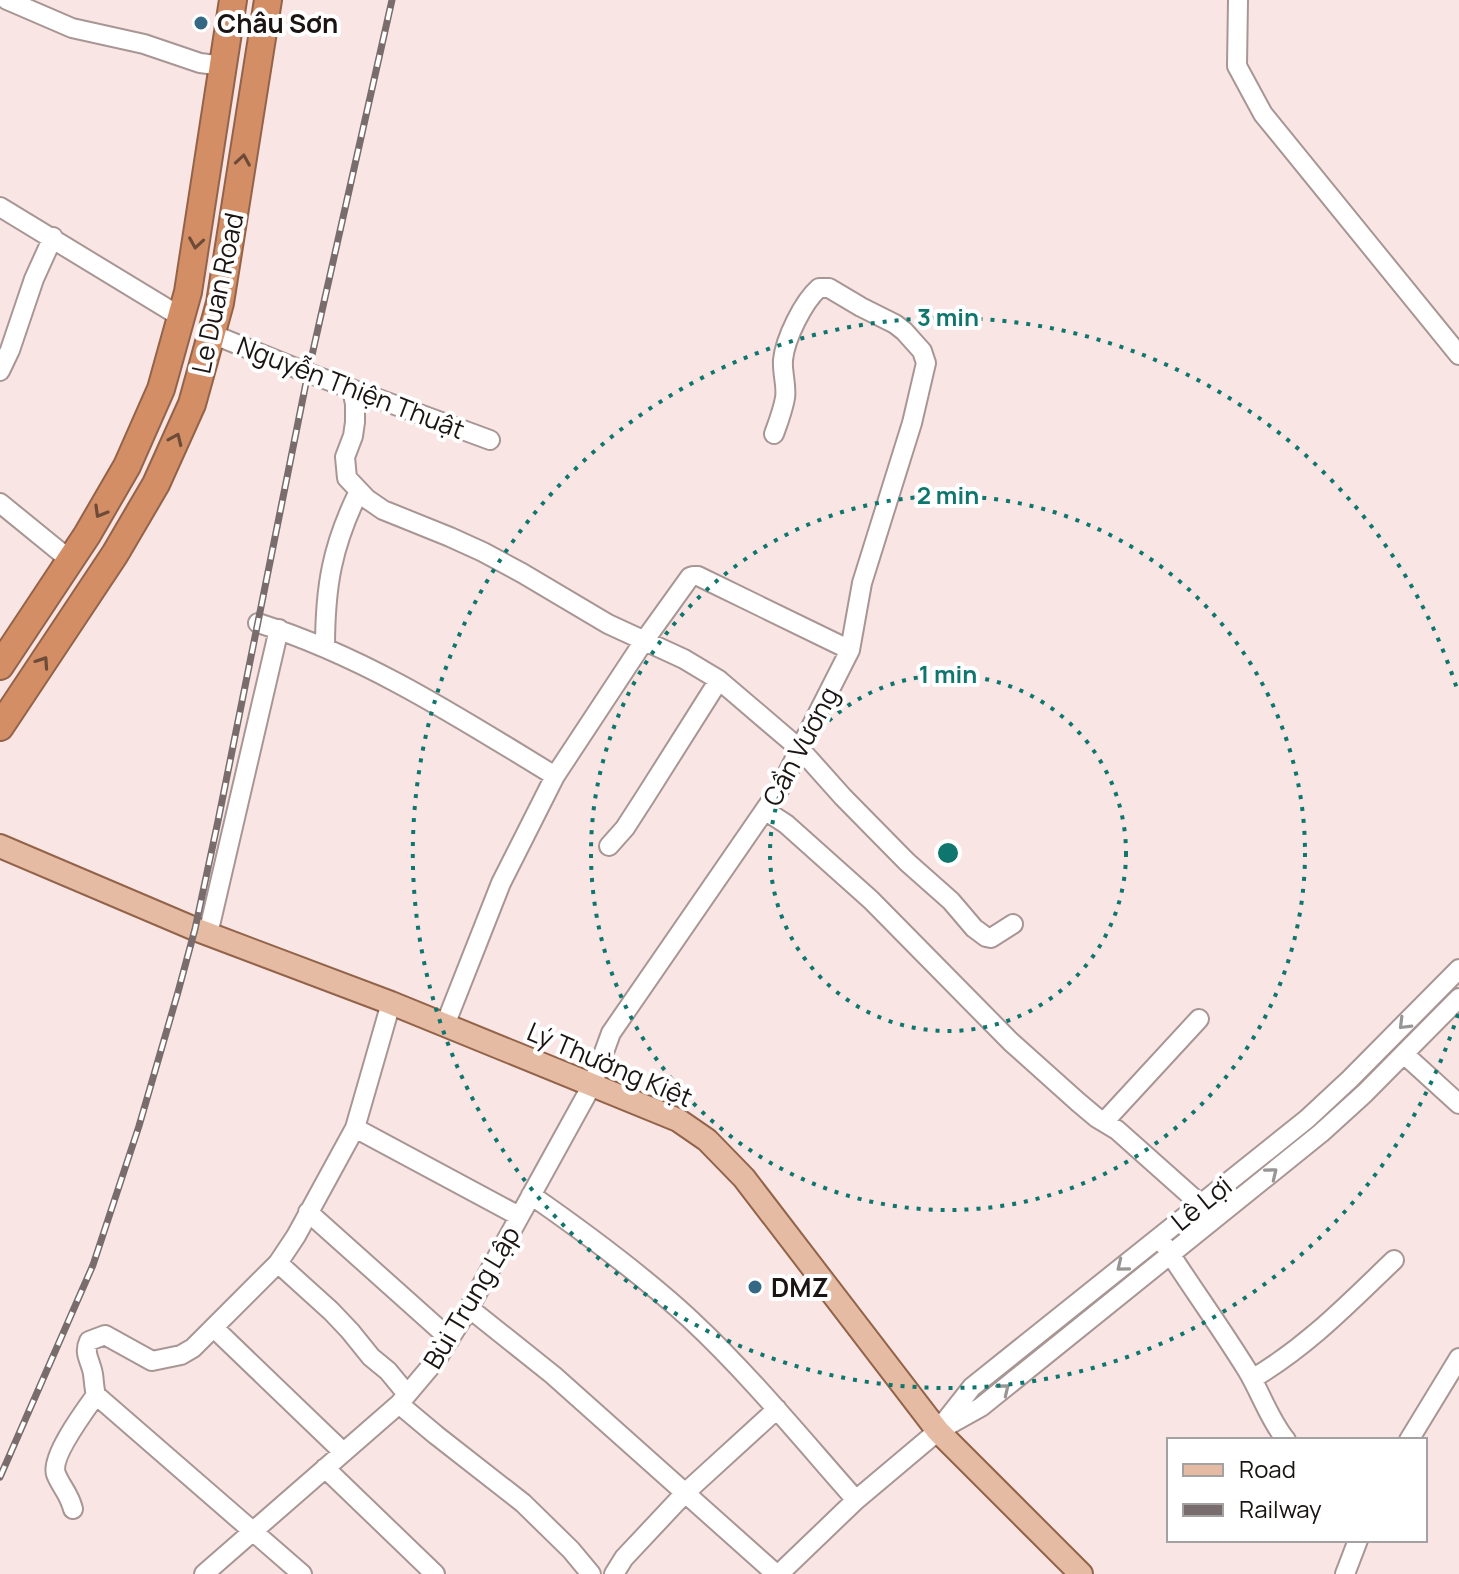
<svg xmlns="http://www.w3.org/2000/svg" width="1459" height="1574" font-family="Manrope,sans-serif">
<style>
.lines{fill:none;stroke-linecap:round;stroke-linejoin:round}
.minor-casing{stroke:#a89695;stroke-width:22}
.major-casing{stroke:#926349;stroke-width:26}
.highway-casing{stroke:#926349;stroke-width:30}
.minor{stroke:#fff;stroke-width:18}
.major{stroke:#e5bba3;stroke-width:22}
.highway{stroke:#d38e66;stroke-width:26}
.rail-casing{stroke:#786d6c;stroke-width:7}
.rail{stroke:#fff;stroke-width:4;stroke-dasharray:12;stroke-linecap:butt}
.oneway{stroke:#6d4b38}
.oneway2{stroke:#989595}
.ring{fill:none;stroke:#0f766e;stroke-width:4;stroke-dasharray:4 8}
.poi-dot{fill:#346884;stroke:#fff;stroke-width:3}
.labels{text-anchor:middle;dominant-baseline:central;stroke-width:8;stroke-linejoin:round;paint-order:stroke}
.poi-label{font-size:26px;font-weight:bold;fill:#1a1413;stroke:#fff;text-anchor:start}
.street-label{font-size:26px;fill:#1a1413;stroke:#fff}
.centre{fill:#0f766e;stroke:#fff;stroke-width:4}
.ring-label{font-size:24px;text-anchor:middle;font-weight:bold;fill:#0f766e;stroke:#fff;stroke-width:8;stroke-linejoin:round;paint-order:stroke}
</style>
<rect width="100%" height="100%" fill="#f9e5e4"/>
<g class="lines">
<defs>
<path id="minor" d="M 7,0 L 72,28 L 144,44 L 200,63 L 224,66
M 1238,0 L 1237,66 L 1263,114 L 1459,355
M 0,207 L 181,317
M 212,334 L 308,373 L 490,440
M 0,371 L 10,350 L 34,279 L 53,237
M 352,389 L 355,404 L 355,422 L 353,436 L 345,457 L 347,478 L 367,499 L 383,510 L 450,537 L 483,552 L 522,573 L 608,624 L 684,659 L 719,680 L 801,750 L 843,797 L 907,862 L 951,901 L 974,928 L 986,937 L 991,938 L 1013,924
M 0,503 L 70,560
M 258,623 C 366,657 460,718 555,776
M 325,648 C 325,586 332,546 359,491
M 766,811 L 786,824 L 871,900 L 1011,1042 L 1078,1102 L 1097,1118 L 1117,1130 L 1208,1211
M 609,846 L 625,828 L 645,797 L 719,680
M 208,934 L 279,629
M 445,1025 L 501,883 L 555,776 L 644,641 L 690,577 L 693,576 L 698,576 L 850,650
M 1404,1054 L 1459,1104
M 1104,1122 L 1199,1019
M 355,1128 L 519,1216
M 531,1195 C 587,1234 640,1273 690,1319 C 750,1375 802,1439 856,1500
M 308,1212 L 450,1339
M 1165,1246 C 1192,1288 1221,1328 1247,1370 C 1261,1393 1269,1419 1286,1440
M 278,1263 L 331,1311 L 350,1331 L 371,1357 L 388,1371 L 407,1394
M 469,1308 L 553,1375 L 776,1574
M 214,1328 L 343,1452
M 1252,1379 C 1308,1346 1348,1304 1394,1260
M 96,1395 L 302,1574
M 399,1404 L 436,1435 L 523,1503 L 571,1550 L 591,1574
M 942,1425 L 972,1387 L 1307,1119 L 1350,1079 L 1459,969
M 1409,1440 L 1459,1358
M 325,1468 L 435,1574
M 73,1509 C 69,1493 61,1487 56,1474 C 50,1457 86,1409 96,1395 C 94,1388 94,1381 93,1374 C 91,1361 83,1354 89,1341 L 105,1335 L 152,1361 L 181,1355 L 193,1348 L 278,1263 L 296,1236 L 355,1128 L 391,1003
M 204,1574 L 399,1404 L 437,1359 L 469,1308 L 592,1085 L 611,1033 L 780,788 L 850,650 L 862,583 L 912,423 L 926,363 L 922,351 L 904,331 L 895,324 L 861,307 L 829,288 L 819,288 C 803,302 785,339 783,360 C 782,373 787,386 785,398 C 783,410 778,423 774,434
M 614,1574 L 624,1558 L 685,1493 L 777,1409
M 779,1574 L 856,1500 L 938,1431 L 981,1407 L 1321,1133 L 1365,1093 L 1459,998
M 1345,1574 L 1358,1540"/>
<path id="major" d="M 0,846 L 195,929 L 391,1003 L 678,1120 L 707,1140 L 744,1178 L 938,1431 L 1081,1574"/>
<path id="highway" d="M 0,666 L 87,535 L 127,466 L 161,389 L 188,292 L 233,0
M 0,727 L 115,554 L 156,484 L 192,404 L 220,303 L 268,0"/>
</defs>
<!-- minor casing -->
<use href="#minor" class="minor-casing"/>
<!-- major casing -->
<use href="#major" class="major-casing"/>
<!-- highway casing -->
<use href="#highway" class="highway-casing"/>
<!-- minor -->
<use href="#minor" class="minor"/>
<!-- major -->
<use href="#major" class="major"/>
<!-- highway -->
<use href="#highway" class="highway"/>
<defs>
<path id="rail" d="M 0,1477 L 93,1265 L 139,1126 L 178,992 L 195,929 L 218,821 L 308,373 L 392,0"/>
</defs>
<!-- rail casing -->
<use href="#rail" class="rail-casing"/>
<!-- rail -->
<use href="#rail" class="rail"/>
</g>
<!-- one-way arrows -->
<defs><path id="oneway-chevron" d="M-2-3.5L2.5 0L-2 3.5" fill="none" stroke-width="1.6" stroke-linecap="round" stroke-linejoin="round" transform="scale(2)"/></defs>
<g class="oneway">
<use href="#oneway-chevron" transform="translate(243 160) rotate(-81)"/>
<use href="#oneway-chevron" transform="translate(196 243) rotate(99)"/>
<use href="#oneway-chevron" transform="translate(176 439) rotate(-66)"/>
<use href="#oneway-chevron" transform="translate(100 512) rotate(120)"/>
<use href="#oneway-chevron" transform="translate(43 662) rotate(-56)"/>
</g>
<g class="oneway2">
<use href="#oneway-chevron" transform="translate(1404 1024) rotate(135)"/>
<use href="#oneway-chevron" transform="translate(1272 1173) rotate(-39)"/>
<use href="#oneway-chevron" transform="translate(1122 1266) rotate(141)"/>
<use href="#oneway-chevron" transform="translate(1004 1389) rotate(-39)"/>
</g>
<!-- distance rings -->
<g class="ring">
<circle cx="948" cy="853" r="178"/>
<circle cx="948" cy="853" r="357"/>
<path d="M1458 1014A535 535 0 1 1 1458 692"/>
</g>
<!-- markers -->
<g class="poi-dot">
<circle cx="201" cy="23" r="8"/>
<circle cx="755" cy="1287" r="8"/>
</g>
<g class="labels">
<!-- poi labels -->
<g class="poi-label">
<text x="217" y="23">Châu Sơn</text>
<text x="771" y="1287">DMZ</text>
</g>
<!-- street labels -->
<g class="street-label">
<text transform="translate(217 293) rotate(-78)">Le Duan Road</text>
<text transform="translate(351 387) rotate(21)">Nguyễn Thiện Thuật</text>
<text transform="translate(800 746) rotate(-62)">Cần Vương</text>
<text transform="translate(610 1064) rotate(23)">Lý Thường Kiệt</text>
<text transform="translate(1201 1203) rotate(-39)">Lê Lợi</text>
<text transform="translate(471 1297) rotate(-59)">Bùi Trung Lập</text>
</g>
</g>
<circle cx="948" cy="853" r="12" class="centre"/>
<g class="ring-label">
<text x="948" y="326">3 min</text>
<text x="948" y="504">2 min</text>
<text x="948" y="683">1 min</text>
</g>
<!-- legend -->
<rect x="1167" y="1438" width="260" height="104" fill="#ffffff" stroke="#a3a1a1" stroke-width="2"/>
<rect x="1183" y="1464" width="40" height="12" fill="#e5bba3" stroke="#a3a1a1" stroke-width="2"/>
<text x="1239" y="1478" font-size="24" fill="#1a1413">Road</text>
<rect x="1183" y="1504" width="40" height="12" fill="#786d6c" stroke="#a3a1a1" stroke-width="2"/>
<text x="1239" y="1518" font-size="24" fill="#1a1413">Railway</text>
</svg>
